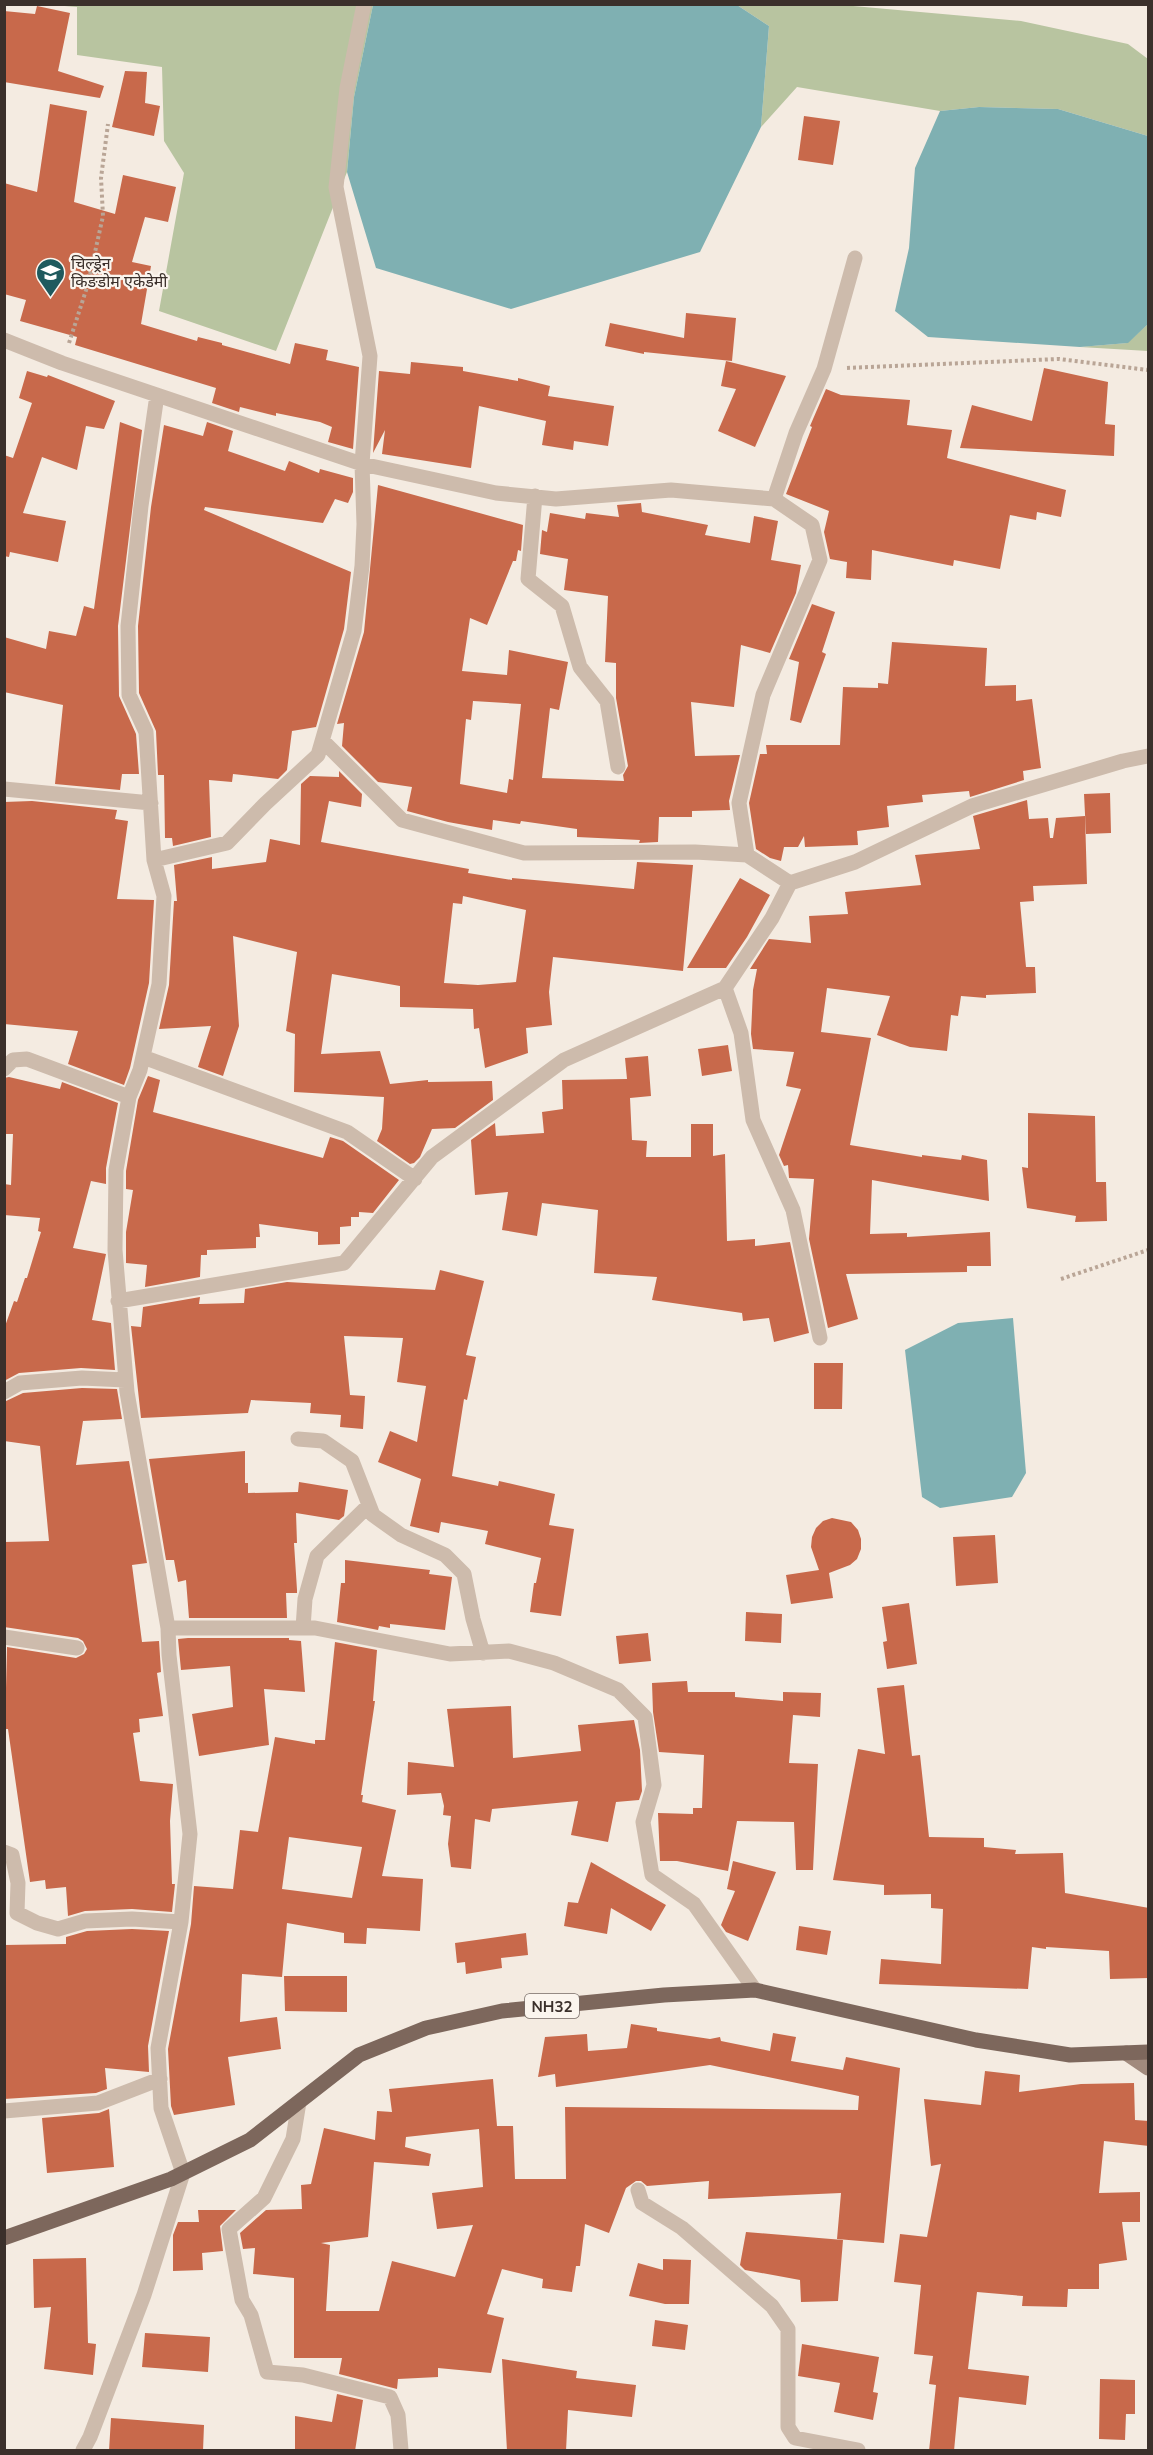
<svg xmlns="http://www.w3.org/2000/svg" width="1153" height="2455" font-family="Mulish,'Noto Sans Devanagari',sans-serif">
<style>
.green{fill:#b8c4a0}
.water{fill:#7fb0b2}
.building{fill:#c8694b;fill-rule:evenodd}
.lines{fill:none;stroke-linecap:round;stroke-linejoin:round}
.path{stroke:#b9a596;stroke-width:4;stroke-dasharray:3 3;stroke-linecap:butt}
.street{stroke:#cdbbac;stroke-width:15}
.secondary{stroke:#a18a7d;stroke-width:15}
.primary{stroke:#7d675c;stroke-width:15}
.labels{text-anchor:middle;dominant-baseline:central;stroke-width:4.5;stroke-linejoin:round;paint-order:stroke}
.shield{fill:#fbf5ee;stroke:#756b66;stroke-width:1.5}
.shield-label{font-size:15px;font-weight:bold;fill:#3b302b}
.poi-label{font-size:16px;fill:#3b302b;stroke:#fbf5ee;text-anchor:start}
</style>
<rect width="100%" height="100%" fill="#f4ebe1"/>
<!-- green -->
<path class="green" d="M 52,5 L 373,5 L 354,97 L 347,172 L 276,351 L 159,311 L 184,173 L 164,141 L 162,67 L 77,55 L 77,7 Z
M 737,5 L 842,5 L 1021,21 L 1128,44 L 1148,59 L 1148,136 L 1058,109 L 979,107 L 940,111 L 797,87 L 761,127 L 769,26 Z
M 1148,324 L 1148,351 L 1080,347 L 1127,343 Z"/>
<!-- water -->
<path class="water" d="M 373,5 L 737,5 L 769,26 L 761,127 L 700,252 L 511,309 L 376,268 L 347,172 L 354,97 Z
M 979,107 L 1058,109 L 1148,136 L 1148,324 L 1128,343 L 1080,347 L 928,337 L 895,311 L 909,248 L 915,168 L 940,111 Z
M 1013,1318 L 1026,1473 L 1012,1497 L 940,1508 L 922,1497 L 905,1350 L 958,1323 Z"/>
<!-- building -->
<path class="building" d="M 37,6 L 70,13 L 58,71 L 104,86 L 100,98 L 4,82 L 4,11 L 35,14 Z
M 125,71 L 147,72 L 145,103 L 160,106 L 154,136 L 112,127 Z
M 50,104 L 87,111 L 74,202 L 115,214 L 123,175 L 176,187 L 168,222 L 145,217 L 132,262 L 151,266 L 141,324 L 197,341 L 198,337 L 222,343 L 222,345 L 290,364 L 295,343 L 328,350 L 326,360 L 359,367 L 353,449 L 328,442 L 332,427 L 320,422 L 276,413 L 276,416 L 240,407 L 239,412 L 212,403 L 216,388 L 75,345 L 77,337 L 20,321 L 26,300 L 4,294 L 4,183 L 37,192 Z
M 804,116 L 840,121 L 833,165 L 798,160 Z
M 686,313 L 736,318 L 732,361 L 644,352 L 644,354 L 605,346 L 610,323 L 684,338 Z
M 726,361 L 786,376 L 755,447 L 718,431 L 736,389 L 721,386 Z
M 411,362 L 463,367 L 463,371 L 518,381 L 518,378 L 550,386 L 548,396 L 614,406 L 608,446 L 574,441 L 573,450 L 542,445 L 546,421 L 479,406 L 471,468 L 382,454 L 385,430 L 373,453 L 379,371 L 410,374 Z
M 1044,368 L 1108,382 L 1105,424 L 1115,425 L 1114,456 L 960,448 L 972,405 L 1032,421 Z
M 27,371 L 47,377 L 48,375 L 115,401 L 104,429 L 86,426 L 77,470 L 42,457 L 23,513 L 66,521 L 58,562 L 10,552 L 9,557 L 4,556 L 4,455 L 13,458 L 32,403 L 19,398 Z
M 826,389 L 841,395 L 910,400 L 907,425 L 952,430 L 947,458 L 1066,490 L 1061,517 L 1037,512 L 1036,520 L 1010,515 L 1000,569 L 954,560 L 953,566 L 872,550 L 871,580 L 846,578 L 847,562 L 830,559 L 824,532 L 829,511 L 786,494 L 812,427 L 810,426 Z
M 120,422 L 142,430 L 118,626 L 119,696 L 136,734 L 139,774 L 122,774 L 120,790 L 55,784 L 63,705 L 4,692 L 4,637 L 46,649 L 49,631 L 76,636 L 84,606 L 94,609 Z
M 207,422 L 233,431 L 228,451 L 285,471 L 289,461 L 319,473 L 320,469 L 353,478 L 353,492 L 348,503 L 335,499 L 323,523 L 205,507 L 204,510 L 351,572 L 344,629 L 316,727 L 292,731 L 287,770 L 278,779 L 233,774 L 232,782 L 209,780 L 211,837 L 173,846 L 172,838 L 165,838 L 164,775 L 158,775 L 156,731 L 139,693 L 138,626 L 151,507 L 164,425 L 203,436 Z
M 378,485 L 523,525 L 521,551 L 518,550 L 516,561 L 513,561 L 487,625 L 470,618 L 462,671 L 507,675 L 509,650 L 568,662 L 559,710 L 550,708 L 542,778 L 624,781 L 623,775 L 628,766 L 616,698 L 616,663 L 605,662 L 608,596 L 564,590 L 568,559 L 540,554 L 542,530 L 547,532 L 550,513 L 585,519 L 586,513 L 619,517 L 617,505 L 641,503 L 642,512 L 708,525 L 705,535 L 750,543 L 754,516 L 778,521 L 771,560 L 801,565 L 796,593 L 770,653 L 741,645 L 734,707 L 691,702 L 695,756 L 740,755 L 729,801 L 730,810 L 692,811 L 692,817 L 659,817 L 658,842 L 639,843 L 640,840 L 577,837 L 577,829 L 521,821 L 520,824 L 493,820 L 492,830 L 448,822 L 407,811 L 412,787 L 378,782 L 342,746 L 344,723 L 337,724 L 364,632 ZM 473,701 L 521,704 L 513,780 L 509,779 L 507,793 L 460,784 L 466,719 L 471,720 Z
M 812,604 L 835,612 L 822,652 L 826,654 L 801,723 L 790,720 L 799,662 L 789,659 Z
M 892,642 L 987,648 L 985,686 L 1016,685 L 1016,701 L 1032,699 L 1041,768 L 1023,771 L 1024,780 L 970,797 L 969,791 L 922,795 L 923,802 L 887,806 L 889,827 L 857,831 L 858,845 L 805,847 L 804,836 L 798,847 L 784,847 L 781,861 L 770,858 L 756,849 L 749,803 L 760,754 L 767,754 L 766,745 L 840,745 L 843,687 L 878,688 L 878,683 L 888,684 Z
M 339,771 L 362,794 L 361,807 L 329,801 L 321,842 L 469,869 L 468,873 L 512,880 L 512,878 L 634,889 L 637,862 L 693,865 L 683,971 L 553,957 L 549,992 L 552,1025 L 526,1028 L 528,1053 L 485,1068 L 479,1028 L 474,1029 L 473,1009 L 400,1007 L 400,986 L 332,974 L 321,1054 L 380,1051 L 390,1084 L 428,1080 L 428,1082 L 492,1081 L 493,1100 L 455,1128 L 432,1129 L 420,1157 L 414,1163 L 410,1164 L 377,1141 L 382,1129 L 384,1097 L 294,1092 L 295,1034 L 286,1031 L 297,952 L 233,936 L 239,1026 L 223,1076 L 198,1067 L 211,1026 L 159,1029 L 169,985 L 174,901 L 177,901 L 174,865 L 212,857 L 212,869 L 266,862 L 270,839 L 300,845 L 301,784 L 310,776 L 339,777 ZM 463,896 L 526,910 L 516,982 L 478,985 L 444,983 L 453,903 L 462,904 Z
M 1110,793 L 1111,833 L 1086,834 L 1084,794 Z
M 1027,800 L 1029,819 L 1048,818 L 1050,838 L 1053,838 L 1056,818 L 1085,816 L 1087,884 L 1033,886 L 1034,901 L 1020,902 L 1026,967 L 1035,967 L 1036,993 L 986,995 L 986,998 L 961,996 L 958,1016 L 951,1015 L 947,1051 L 910,1047 L 877,1035 L 890,996 L 827,988 L 821,1032 L 871,1038 L 850,1145 L 922,1157 L 922,1155 L 961,1160 L 962,1155 L 987,1160 L 989,1201 L 872,1180 L 870,1234 L 907,1233 L 907,1237 L 990,1232 L 991,1266 L 967,1266 L 967,1272 L 846,1274 L 858,1319 L 828,1328 L 809,1239 L 814,1179 L 789,1178 L 788,1165 L 784,1166 L 779,1155 L 801,1089 L 786,1086 L 794,1052 L 753,1049 L 751,1034 L 753,990 L 757,969 L 750,969 L 769,939 L 811,943 L 809,916 L 848,914 L 845,892 L 921,885 L 915,855 L 980,849 L 973,816 Z
M 32,801 L 117,810 L 115,819 L 128,821 L 117,899 L 154,900 L 149,983 L 130,1068 L 124,1085 L 68,1064 L 78,1031 L 4,1024 L 4,802 Z
M 740,878 L 770,895 L 747,937 L 726,968 L 687,968 Z
M 728,1045 L 732,1071 L 702,1076 L 698,1049 Z
M 648,1056 L 651,1096 L 630,1098 L 632,1140 L 647,1141 L 646,1157 L 691,1157 L 691,1124 L 713,1124 L 713,1156 L 725,1154 L 727,1241 L 755,1239 L 755,1246 L 790,1242 L 809,1333 L 774,1342 L 769,1318 L 743,1321 L 742,1313 L 652,1300 L 657,1277 L 594,1273 L 598,1210 L 542,1203 L 537,1236 L 502,1230 L 508,1192 L 475,1195 L 471,1140 L 495,1123 L 496,1136 L 544,1133 L 542,1112 L 563,1109 L 562,1080 L 627,1079 L 625,1058 Z
M 148,1076 L 160,1080 L 153,1112 L 323,1158 L 330,1137 L 343,1141 L 399,1180 L 373,1213 L 359,1212 L 359,1217 L 351,1217 L 351,1226 L 340,1227 L 340,1244 L 318,1245 L 318,1232 L 259,1224 L 260,1237 L 256,1237 L 256,1248 L 207,1250 L 207,1255 L 201,1255 L 200,1277 L 145,1287 L 147,1265 L 126,1263 L 126,1232 L 133,1190 L 126,1189 L 126,1171 L 138,1100 Z
M 9,1077 L 60,1089 L 62,1082 L 118,1103 L 106,1168 L 106,1184 L 91,1181 L 73,1248 L 106,1254 L 92,1320 L 111,1323 L 115,1370 L 81,1368 L 19,1373 L 4,1381 L 4,1329 L 14,1301 L 17,1302 L 25,1278 L 27,1278 L 41,1232 L 38,1231 L 40,1218 L 4,1215 L 4,1184 L 11,1185 L 13,1134 L 4,1134 L 4,1078 Z
M 1028,1113 L 1095,1116 L 1096,1182 L 1106,1182 L 1107,1221 L 1075,1222 L 1076,1216 L 1027,1208 L 1022,1167 L 1028,1168 Z
M 440,1270 L 484,1281 L 466,1355 L 476,1357 L 467,1400 L 464,1399 L 452,1476 L 498,1486 L 499,1481 L 555,1494 L 549,1525 L 574,1529 L 561,1616 L 530,1612 L 534,1583 L 536,1583 L 541,1558 L 485,1544 L 488,1531 L 441,1522 L 439,1533 L 410,1526 L 421,1479 L 378,1462 L 390,1431 L 417,1442 L 426,1386 L 397,1382 L 403,1338 L 344,1336 L 350,1395 L 365,1396 L 363,1429 L 340,1427 L 341,1415 L 310,1413 L 311,1403 L 251,1400 L 248,1413 L 141,1418 L 131,1326 L 141,1327 L 143,1307 L 200,1297 L 199,1304 L 244,1303 L 245,1289 L 287,1282 L 435,1290 Z
M 814,1363 L 843,1363 L 842,1409 L 814,1409 Z
M 82,1388 L 117,1389 L 122,1419 L 83,1421 L 76,1465 L 129,1461 L 147,1563 L 132,1565 L 142,1642 L 159,1641 L 161,1672 L 157,1673 L 163,1716 L 139,1719 L 140,1732 L 133,1733 L 140,1781 L 173,1784 L 170,1821 L 172,1884 L 175,1884 L 172,1912 L 132,1909 L 85,1911 L 68,1916 L 66,1887 L 46,1889 L 45,1880 L 30,1882 L 8,1729 L 5,1729 L 7,1647 L 76,1658 L 84,1654 L 87,1649 L 83,1641 L 78,1638 L 4,1627 L 4,1542 L 49,1541 L 40,1446 L 4,1441 L 4,1402 L 23,1393 Z
M 245,1451 L 245,1483 L 248,1483 L 248,1493 L 298,1492 L 299,1482 L 348,1490 L 344,1516 L 339,1520 L 296,1513 L 297,1543 L 294,1543 L 297,1590 L 297,1593 L 286,1593 L 287,1618 L 189,1618 L 186,1580 L 178,1582 L 174,1560 L 166,1560 L 149,1459 Z
M 832,1518 L 851,1522 L 858,1530 L 861,1539 L 861,1549 L 857,1559 L 850,1565 L 829,1573 L 833,1598 L 791,1604 L 786,1575 L 819,1570 L 811,1547 L 812,1537 L 816,1528 L 823,1521 Z
M 995,1535 L 998,1583 L 956,1586 L 953,1537 Z
M 345,1560 L 430,1570 L 429,1574 L 452,1577 L 445,1630 L 390,1624 L 390,1628 L 379,1626 L 378,1630 L 337,1622 L 341,1583 L 345,1583 Z
M 909,1603 L 917,1664 L 887,1669 L 883,1642 L 887,1641 L 882,1607 Z
M 746,1612 L 782,1614 L 781,1643 L 745,1641 Z
M 648,1633 L 651,1661 L 619,1664 L 616,1636 Z
M 188,1638 L 289,1638 L 289,1640 L 301,1641 L 305,1692 L 264,1689 L 269,1745 L 199,1756 L 192,1714 L 233,1707 L 230,1666 L 181,1670 L 178,1639 Z
M 335,1642 L 377,1650 L 373,1701 L 375,1701 L 361,1795 L 363,1795 L 362,1802 L 396,1810 L 382,1876 L 423,1879 L 420,1931 L 367,1928 L 366,1944 L 344,1943 L 344,1933 L 287,1923 L 282,1977 L 242,1974 L 240,2022 L 277,2017 L 281,2049 L 228,2057 L 235,2105 L 174,2115 L 171,2106 L 168,2049 L 191,1924 L 194,1886 L 233,1889 L 240,1830 L 258,1832 L 275,1737 L 315,1744 L 315,1740 L 325,1740 ZM 289,1837 L 362,1847 L 352,1898 L 282,1889 Z
M 687,1681 L 688,1692 L 735,1692 L 735,1697 L 783,1701 L 783,1692 L 821,1693 L 820,1717 L 793,1715 L 789,1763 L 818,1764 L 813,1870 L 796,1870 L 794,1822 L 737,1821 L 728,1871 L 677,1861 L 660,1861 L 658,1813 L 693,1814 L 693,1808 L 702,1808 L 704,1755 L 659,1752 L 653,1712 L 652,1683 Z
M 904,1685 L 912,1756 L 920,1755 L 929,1837 L 984,1838 L 984,1847 L 1016,1850 L 1015,1854 L 1063,1853 L 1065,1893 L 1149,1908 L 1149,1978 L 1110,1979 L 1109,1951 L 1046,1947 L 1046,1949 L 1032,1947 L 1028,1989 L 879,1984 L 881,1959 L 941,1964 L 943,1909 L 931,1908 L 931,1894 L 884,1895 L 884,1885 L 833,1880 L 858,1749 L 885,1754 L 877,1688 Z
M 511,1706 L 513,1758 L 581,1751 L 578,1725 L 634,1720 L 640,1750 L 642,1791 L 639,1800 L 616,1802 L 608,1842 L 571,1835 L 578,1801 L 492,1809 L 490,1822 L 475,1819 L 471,1869 L 451,1867 L 448,1844 L 451,1816 L 443,1815 L 444,1806 L 441,1793 L 407,1795 L 408,1762 L 454,1767 L 447,1709 Z
M 733,1861 L 776,1872 L 748,1941 L 726,1932 L 721,1925 L 735,1891 L 727,1889 Z
M 591,1862 L 666,1905 L 651,1931 L 611,1908 L 607,1934 L 564,1926 L 568,1902 L 578,1903 Z
M 799,1926 L 831,1931 L 827,1955 L 796,1950 Z
M 132,1929 L 169,1931 L 148,2046 L 149,2072 L 105,2068 L 107,2089 L 96,2093 L 4,2099 L 4,1945 L 66,1944 L 66,1937 L 87,1931 Z
M 526,1933 L 528,1955 L 501,1958 L 502,1968 L 466,1974 L 465,1962 L 457,1963 L 455,1943 Z
M 284,1976 L 347,1976 L 347,2012 L 285,2011 Z
M 631,2024 L 657,2028 L 657,2031 L 710,2039 L 720,2037 L 721,2041 L 770,2051 L 773,2033 L 796,2037 L 791,2061 L 843,2070 L 846,2057 L 900,2068 L 884,2243 L 837,2239 L 841,2193 L 708,2199 L 709,2181 L 647,2186 L 641,2181 L 636,2181 L 626,2188 L 609,2233 L 585,2224 L 580,2266 L 576,2266 L 572,2292 L 542,2288 L 543,2279 L 502,2269 L 487,2314 L 504,2318 L 491,2373 L 438,2368 L 438,2377 L 398,2379 L 397,2389 L 339,2374 L 342,2358 L 294,2358 L 294,2278 L 253,2274 L 255,2248 L 243,2249 L 240,2233 L 266,2210 L 302,2209 L 301,2185 L 311,2184 L 324,2128 L 375,2140 L 377,2111 L 392,2112 L 389,2089 L 493,2079 L 497,2126 L 513,2126 L 515,2179 L 566,2179 L 565,2107 L 858,2110 L 859,2096 L 710,2065 L 556,2087 L 555,2074 L 538,2077 L 545,2037 L 587,2034 L 588,2051 L 627,2048 ZM 479,2129 L 483,2187 L 432,2193 L 437,2229 L 473,2225 L 455,2277 L 392,2261 L 379,2311 L 326,2311 L 330,2245 L 321,2243 L 368,2237 L 374,2162 L 429,2166 L 431,2154 L 405,2147 L 406,2137 Z
M 985,2071 L 1020,2075 L 1019,2092 L 1081,2084 L 1134,2083 L 1135,2120 L 1149,2121 L 1149,2146 L 1104,2141 L 1099,2193 L 1140,2192 L 1140,2222 L 1122,2222 L 1127,2260 L 1099,2264 L 1099,2289 L 1068,2289 L 1067,2307 L 1022,2306 L 1023,2296 L 977,2292 L 968,2369 L 1029,2376 L 1026,2405 L 959,2397 L 954,2451 L 929,2451 L 936,2385 L 929,2384 L 933,2356 L 914,2354 L 921,2285 L 894,2282 L 900,2234 L 927,2237 L 941,2164 L 931,2166 L 924,2099 L 981,2105 Z
M 109,2109 L 114,2167 L 47,2173 L 42,2118 L 99,2113 Z
M 198,2210 L 236,2210 L 220,2226 L 223,2251 L 202,2253 L 203,2270 L 173,2271 L 173,2235 L 178,2222 L 199,2222 Z
M 746,2232 L 843,2240 L 838,2301 L 801,2302 L 800,2280 L 745,2270 L 740,2265 Z
M 86,2258 L 88,2343 L 96,2344 L 93,2375 L 44,2369 L 51,2307 L 34,2308 L 33,2259 Z
M 663,2259 L 691,2260 L 689,2304 L 665,2304 L 629,2296 L 638,2263 L 663,2270 Z
M 655,2320 L 688,2325 L 685,2350 L 652,2346 Z
M 145,2333 L 210,2337 L 208,2372 L 142,2367 Z
M 802,2344 L 879,2357 L 873,2392 L 878,2393 L 873,2420 L 834,2412 L 840,2383 L 798,2376 Z
M 502,2359 L 577,2371 L 576,2378 L 636,2385 L 632,2417 L 568,2410 L 566,2451 L 507,2451 Z
M 1100,2379 L 1135,2380 L 1135,2414 L 1126,2414 L 1125,2440 L 1099,2439 Z
M 337,2394 L 363,2400 L 355,2451 L 295,2451 L 295,2416 L 332,2422 Z
M 111,2418 L 204,2425 L 203,2451 L 109,2451 Z"/>
<g class="lines">
<!-- path -->
<path class="path" d="M 69,343 L 88,284 L 103,216 L 101,178 L 108,124
M 847,368 L 1059,359 L 1148,370
M 1061,1279 L 1148,1250"/>
<!-- street -->
<path class="street" d="M 4,340 L 62,363 L 362,464 L 496,493 L 556,499 L 671,490 L 774,499
M 535,496 L 528,579 L 562,606 L 580,667 L 607,701 L 618,767
M 324,742 L 402,820 L 524,853 L 695,852 L 747,855
M 4,789 L 151,803
M 154,860 L 227,843 L 265,804 L 318,755 L 354,631 L 362,566 L 364,524 L 362,464 L 370,356 L 336,187 L 347,88 L 364,4
M 790,883 L 747,855 L 739,803 L 763,695 L 820,560 L 812,525 L 774,499 L 796,433 L 824,369 L 855,258
M 725,988 L 741,1033 L 753,1120 L 793,1210 L 820,1338
M 143,1057 L 347,1132 L 415,1179
M 4,1069 L 13,1060 L 27,1059 L 129,1097
M 118,1301 L 344,1263 L 432,1157 L 564,1060 L 725,988 L 772,918 L 790,883 L 855,862 L 972,806 L 1123,761 L 1148,756
M 4,1392 L 20,1383 L 82,1378 L 125,1380
M 298,1439 L 323,1441 L 352,1461 L 373,1515 L 401,1535 L 445,1555 L 464,1574 L 473,1619 L 483,1653
M 168,1628 L 315,1628 L 450,1654 L 509,1651 L 554,1663 L 618,1690 L 645,1717 L 654,1785 L 643,1822 L 652,1875 L 694,1904 L 755,1990
M 303,1628 L 305,1599 L 317,1556 L 369,1505
M 4,1637 L 77,1648
M 4,1852 L 12,1855 L 18,1883 L 17,1913 L 37,1923 L 58,1929 L 85,1921 L 132,1919 L 181,1922
M 299,2102 L 293,2139 L 264,2198 L 229,2229 L 242,2300 L 251,2315 L 267,2372 L 303,2375 L 390,2397 L 398,2415 L 401,2450
M 4,2111 L 98,2103 L 160,2079
M 638,2190 L 642,2203 L 682,2228 L 772,2306 L 788,2329 L 788,2427 L 795,2438 L 858,2450
M 83,2450 L 90,2437 L 144,2295 L 183,2173 L 161,2108 L 158,2048 L 181,1922 L 190,1834 L 169,1655 L 168,1628 L 127,1392 L 115,1250 L 116,1170 L 129,1097 L 140,1070 L 159,984 L 164,896 L 154,860 L 146,732 L 129,695 L 128,626 L 141,506 L 157,395"/>
<!-- secondary -->
<path class="secondary" d="M 1126,2053 L 1148,2068"/>
<!-- primary -->
<path class="primary" d="M 4,2238 L 171,2179 L 250,2140 L 359,2055 L 426,2028 L 502,2011 L 664,1995 L 755,1990 L 976,2040 L 1070,2055 L 1148,2052"/>
</g>
<!-- icons -->
<defs>
<symbol id="school-pin" viewBox="-11 -11 22 30"><path d="M0 17L-7.5 6A9.5 9.5 0 1 1 7.5 6Z" fill="#1f5a5e" stroke="#fbf5ee"/><path d="M0-5L7-2L0 1L-7-2ZM-4 1L0 2.5L4 1V4Q0 6-4 4Z" fill="#fff"/></symbol>
</defs>
<g fill-rule="evenodd">
<use href="#school-pin" x="34" y="256" width="33" height="45"/>
</g>
<g class="labels">
<!-- shield labels -->
<rect class="shield" x="525" y="1994" width="54" height="24" rx="4.5"/>
<g class="shield-label">
<text x="552" y="2006">NH32</text>
</g>
<!-- poi labels -->
<g class="poi-label">
<text x="71" y="263">चिल्ड्रेन<tspan x="71" dy="18">किङडोम एकेडेमी</tspan></text>
</g>
</g>
<!-- border -->
<rect width="1153" height="2455" fill="none" stroke="#3b302b" stroke-width="12"/>
</svg>
